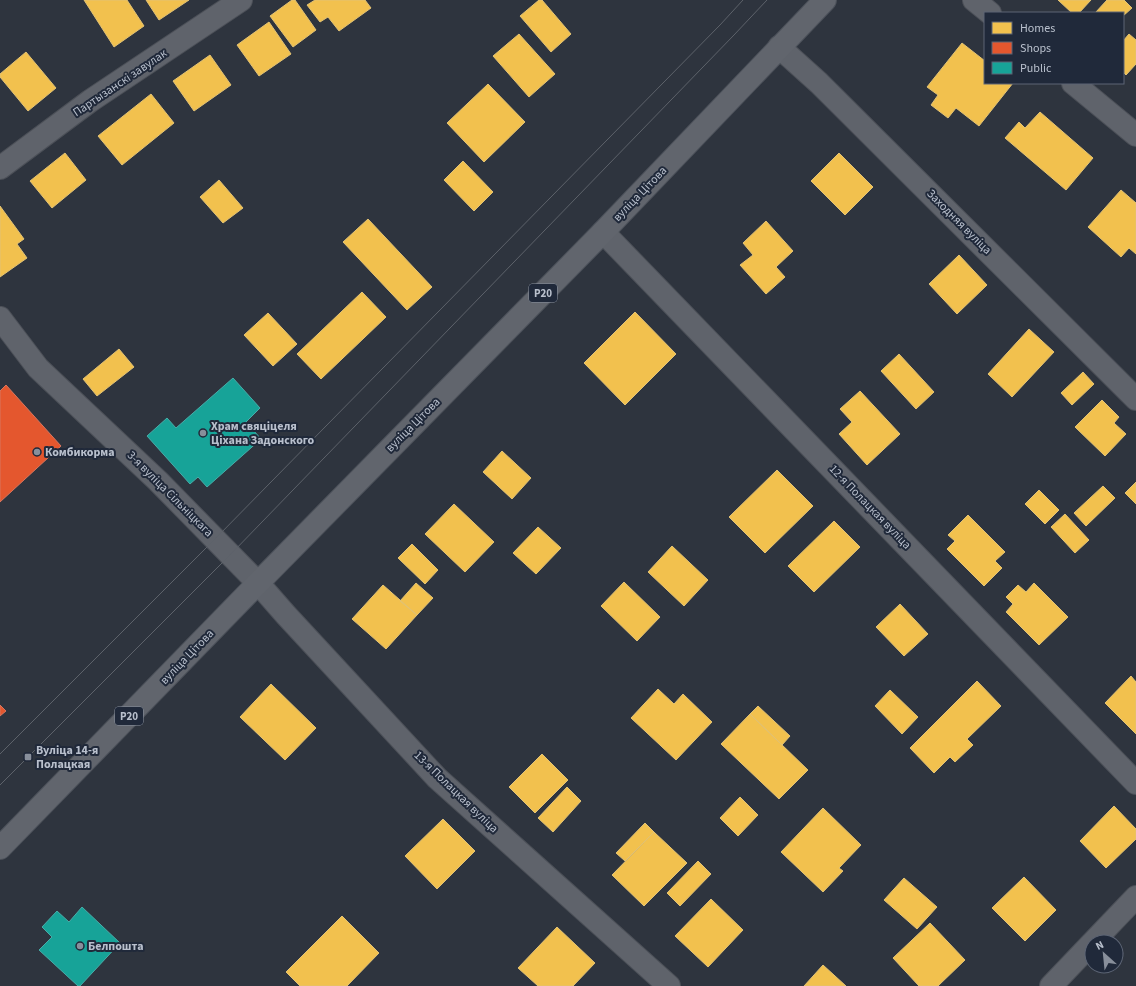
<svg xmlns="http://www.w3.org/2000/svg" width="1136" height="986" font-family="'Source Sans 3',sans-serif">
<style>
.homes{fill:#f2c14e;stroke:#e1c174}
.shops{fill:#e4572e;stroke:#d7765e}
.public{fill:#17a398;stroke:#48aca8}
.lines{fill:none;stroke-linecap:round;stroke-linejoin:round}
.street-casing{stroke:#4c5058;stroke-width:24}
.primary-casing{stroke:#4c515a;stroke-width:24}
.street{stroke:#5f636b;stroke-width:22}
.primary{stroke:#61656d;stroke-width:22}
.tram{stroke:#5d626a;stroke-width:1}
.poi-dot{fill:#888f9b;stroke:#20293a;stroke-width:1.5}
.labels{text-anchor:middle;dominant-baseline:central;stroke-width:4;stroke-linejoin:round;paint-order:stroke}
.shield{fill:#20293a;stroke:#8b93a1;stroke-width:1}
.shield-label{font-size:11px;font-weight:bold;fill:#b9c0cd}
.street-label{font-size:12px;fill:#b9c0cd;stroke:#20293a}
.poi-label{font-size:12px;font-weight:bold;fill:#b9c0cd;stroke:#20293a;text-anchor:start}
</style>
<rect width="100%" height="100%" fill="#2e343e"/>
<!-- homes -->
<path class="homes" d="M 84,0 L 127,0 L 144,26 L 114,47 Z
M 146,0 L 189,0 L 159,20 Z
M 292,0 L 295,0 L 316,30 L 293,47 L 270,16 Z
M 315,0 L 365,0 L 371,8 L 339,31 L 328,17 L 320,22 L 307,5 Z
M 539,0 L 542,0 L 571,34 L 551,52 L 520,16 Z
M 1058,0 L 1091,0 L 1079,13 L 1072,13 Z
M 1107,0 L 1124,0 L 1132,8 L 1123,16 L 1123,13 L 1095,13 Z
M 269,22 L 291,54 L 259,76 L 237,45 Z
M 519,34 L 555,74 L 529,97 L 493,56 Z
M 1129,34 L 1136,40 L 1136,64 L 1126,75 L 1123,72 L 1123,41 Z
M 962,43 L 985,61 L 985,83 L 1013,83 L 979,126 L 956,108 L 948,118 L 931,105 L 938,95 L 927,87 Z
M 26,52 L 56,88 L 28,111 L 0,77 L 0,74 Z
M 210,55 L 231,85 L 194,111 L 173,81 Z
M 488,84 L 525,122 L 484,162 L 447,123 Z
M 151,94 L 174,123 L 122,165 L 98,136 Z
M 1040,112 L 1093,158 L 1066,190 L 1005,138 L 1019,122 L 1025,128 Z
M 65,153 L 86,180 L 52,208 L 30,181 Z
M 839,153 L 873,187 L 845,215 L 811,181 Z
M 463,161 L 493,192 L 474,211 L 444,180 Z
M 219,180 L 243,208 L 223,223 L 200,197 Z
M 1121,190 L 1136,203 L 1136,254 L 1129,248 L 1121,257 L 1088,227 Z
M 0,206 L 24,239 L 17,244 L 27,258 L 0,277 Z
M 368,219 L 432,287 L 407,310 L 343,242 Z
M 766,221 L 793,251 L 776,267 L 785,277 L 766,294 L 740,265 L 753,255 L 743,243 Z
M 959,255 L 987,285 L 957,314 L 929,284 Z
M 362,292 L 386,317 L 321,379 L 297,354 Z
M 635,312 L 676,354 L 625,405 L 584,363 Z
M 268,313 L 297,344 L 273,366 L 244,335 Z
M 1029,329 L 1054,352 L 1012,397 L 988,374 Z
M 119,349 L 134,367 L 97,396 L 83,379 Z
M 899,354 L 934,392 L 916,409 L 881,371 Z
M 1083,372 L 1094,384 L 1072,405 L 1061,393 Z
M 860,391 L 900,434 L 867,465 L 839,434 L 852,422 L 840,409 Z
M 1102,400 L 1119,417 L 1114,423 L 1126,434 L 1105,456 L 1075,427 Z
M 502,451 L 531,478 L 512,499 L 483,472 Z
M 777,470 L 813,506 L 765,553 L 729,517 Z
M 1136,482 L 1136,504 L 1125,493 Z
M 1103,486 L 1115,498 L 1086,526 L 1074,513 Z
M 1039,490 L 1059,510 L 1045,524 L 1025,504 Z
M 454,504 L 494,542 L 465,572 L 425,534 Z
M 1065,514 L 1089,540 L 1075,553 L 1051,527 Z
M 968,515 L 1005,552 L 995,561 L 1002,568 L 984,586 L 947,549 L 955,541 L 948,535 Z
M 834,521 L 860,547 L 814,592 L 788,566 Z
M 538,527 L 561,548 L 536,574 L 513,553 Z
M 412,544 L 438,570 L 425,584 L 398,558 Z
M 672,546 L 708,580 L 684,606 L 648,572 Z
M 624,582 L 660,617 L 637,641 L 601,606 Z
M 416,583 L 433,598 L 417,615 L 400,601 Z
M 1034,583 L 1068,617 L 1039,645 L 1006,612 L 1013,604 L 1006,597 L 1018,585 L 1026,592 Z
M 383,585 L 417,615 L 386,649 L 352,619 Z
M 900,604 L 928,634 L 904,656 L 876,627 Z
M 1131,676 L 1136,682 L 1136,734 L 1105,703 Z
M 977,681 L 1001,706 L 967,739 L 973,745 L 955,762 L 950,757 L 934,773 L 910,748 Z
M 271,684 L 316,728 L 285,760 L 240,717 Z
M 658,689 L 674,704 L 683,694 L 712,722 L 676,760 L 631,718 Z
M 890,690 L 918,717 L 902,734 L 875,706 Z
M 758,706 L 790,736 L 782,745 L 750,714 Z
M 750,714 L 808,770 L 779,799 L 721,744 Z
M 542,754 L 568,780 L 535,813 L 509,787 Z
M 567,787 L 581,801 L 553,832 L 538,818 Z
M 740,797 L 758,815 L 738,836 L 720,818 Z
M 1114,806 L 1136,829 L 1136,839 L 1106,868 L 1080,841 Z
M 823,808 L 861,845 L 839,868 L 843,871 L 823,892 L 781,852 Z
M 443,819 L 475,851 L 437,889 L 405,856 Z
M 645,823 L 654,832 L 625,861 L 616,853 Z
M 654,832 L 687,863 L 644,906 L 612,875 Z
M 698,861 L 711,874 L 680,906 L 667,893 Z
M 1024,877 L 1056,910 L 1025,941 L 992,908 Z
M 904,878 L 937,907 L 917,929 L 884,900 Z
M 711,899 L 743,930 L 708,967 L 675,936 Z
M 342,916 L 379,953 L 347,986 L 300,986 L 286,972 Z
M 930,923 L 965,960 L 938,986 L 919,986 L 893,958 Z
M 557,927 L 595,963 L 573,986 L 538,986 L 518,968 Z
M 823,965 L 846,986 L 804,986 Z"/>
<!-- shops -->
<path class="shops" d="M 6,385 L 61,446 L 0,502 L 0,391 Z
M 0,705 L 6,711 L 0,716 Z"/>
<!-- public -->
<path class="public" d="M 233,378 L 260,408 L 246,422 L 261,439 L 207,487 L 198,477 L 190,484 L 147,436 L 167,418 L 176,428 Z
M 82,907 L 120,943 L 80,986 L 78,986 L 39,950 L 52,937 L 42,927 L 57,911 L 69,922 Z"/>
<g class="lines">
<defs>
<path id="street" d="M 974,0 L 990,13
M 779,47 L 819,83 L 1136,399
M 1073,83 L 1136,135
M 0,168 L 90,101 L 241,0
M 603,232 L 1136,783
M 0,318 L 38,368 L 158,481 L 258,583 L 286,615 L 437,778 L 669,986
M 1093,942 L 1136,897
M 1051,986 L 1092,943"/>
<path id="primary" d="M 0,848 L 258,583 L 603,232 L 825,0"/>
</defs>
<!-- street casing -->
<use href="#street" class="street-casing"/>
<!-- primary casing -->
<use href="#primary" class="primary-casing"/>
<!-- street -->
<use href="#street" class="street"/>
<!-- primary -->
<use href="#primary" class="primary"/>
<!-- tram -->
<path class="tram" d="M 0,754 L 215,539 L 720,25 L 743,0
M 0,785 L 230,555 L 734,35 L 767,0"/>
</g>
<!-- markers -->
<g class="poi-dot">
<circle cx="203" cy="433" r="4"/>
<circle cx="37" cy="452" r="4"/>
<rect x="24" y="753" width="8" height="8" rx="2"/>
<circle cx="80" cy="946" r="4"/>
</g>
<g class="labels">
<!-- shield labels -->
<g class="shield">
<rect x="529" y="284" width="28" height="18" rx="3"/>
<rect x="115" y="707" width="28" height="18" rx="3"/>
</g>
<g class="shield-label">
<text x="543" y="293">Р20</text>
<text x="129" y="716">Р20</text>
</g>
<!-- street labels -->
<g class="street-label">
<text transform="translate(120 83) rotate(-34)">Партызанскі завулак</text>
<text transform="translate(640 194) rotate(-46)">вуліца Цітова</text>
<text transform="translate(959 222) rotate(45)">Заходняя вуліца</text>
<text transform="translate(413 425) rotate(-45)">вуліца Цітова</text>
<text transform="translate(170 494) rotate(45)">3-я вуліца Сільніцкага</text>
<text transform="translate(870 507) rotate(46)">12-я Полацкая вуліца</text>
<text transform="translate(187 657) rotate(-46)">вуліца Цітова</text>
<text transform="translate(456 792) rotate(44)">13-я Полацкая вуліца</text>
</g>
<!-- poi labels -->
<g class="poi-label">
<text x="211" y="426">Храм свяціцеля<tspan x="211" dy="14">Ціхана Задонского</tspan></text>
<text x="45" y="452">Комбикорма</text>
<text x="36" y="750">Вуліца 14-я<tspan x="36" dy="14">Полацкая</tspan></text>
<text x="88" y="946">Белпошта</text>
</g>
</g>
<!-- legend -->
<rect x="984" y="12" width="140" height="72" fill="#20293a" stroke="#5d6575"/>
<rect x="992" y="22" width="20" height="12" fill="#f2c14e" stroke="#5d6575"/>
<text x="1020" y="32" font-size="12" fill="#b9c0cd">Homes</text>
<rect x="992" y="42" width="20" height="12" fill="#e4572e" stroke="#5d6575"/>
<text x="1020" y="52" font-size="12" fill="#b9c0cd">Shops</text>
<rect x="992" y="62" width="20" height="12" fill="#17a398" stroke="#5d6575"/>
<text x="1020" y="72" font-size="12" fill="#b9c0cd">Public</text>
<!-- north arrow -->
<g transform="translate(1104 954) rotate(333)"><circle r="19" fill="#20293a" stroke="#5d6575"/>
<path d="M0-3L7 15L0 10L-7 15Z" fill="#888f9b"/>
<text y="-6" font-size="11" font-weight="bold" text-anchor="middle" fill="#b9c0cd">N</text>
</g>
</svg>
